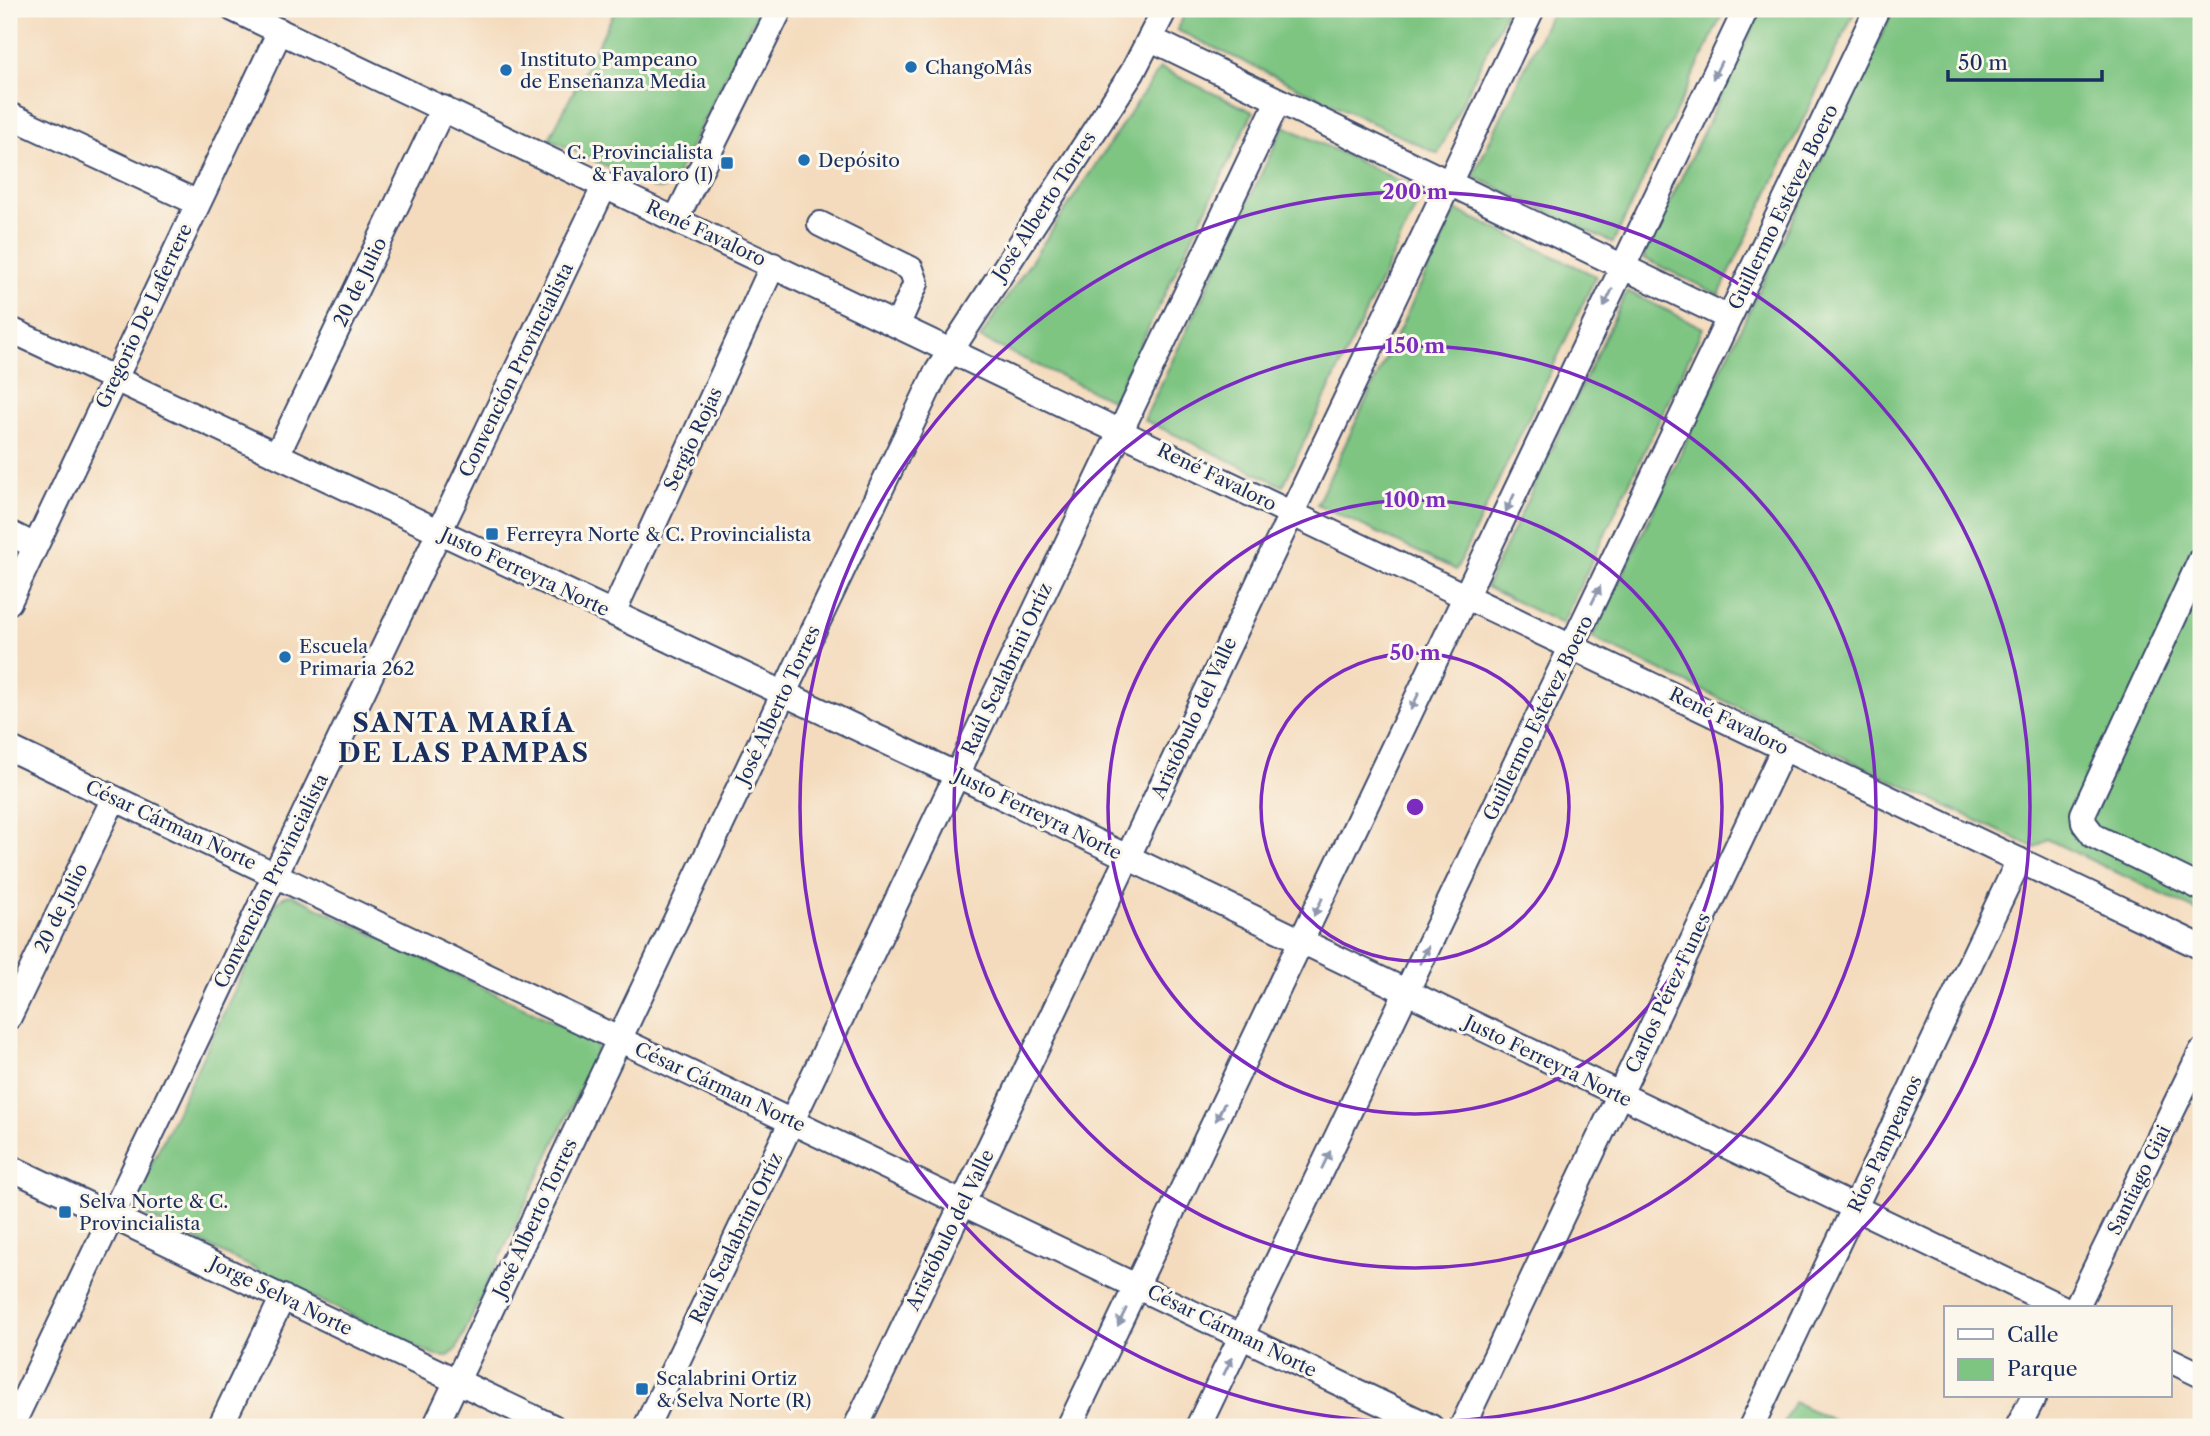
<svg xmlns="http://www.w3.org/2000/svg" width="2210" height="1436" font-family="'Libre Caslon Text',serif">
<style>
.green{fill:#7ec582;stroke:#4c7a70;stroke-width:2}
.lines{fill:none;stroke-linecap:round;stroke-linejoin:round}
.minor-casing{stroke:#3c496c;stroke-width:28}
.minor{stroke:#fff;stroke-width:24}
.oneway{fill:#8d97ae}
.ring{fill:none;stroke:#7b2cbf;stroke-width:3.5}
.poi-dot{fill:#1f6fb2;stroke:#fbf7ec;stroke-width:2.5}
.labels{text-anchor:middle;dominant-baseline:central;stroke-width:6;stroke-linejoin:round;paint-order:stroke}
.poi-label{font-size:19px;fill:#1b2f5e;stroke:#fbf7ec;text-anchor:start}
.street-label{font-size:19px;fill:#1b2f5e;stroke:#fbf7ec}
.district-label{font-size:26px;font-weight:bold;letter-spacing:2px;fill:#1b2f5e;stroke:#fbf7ec}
.centre{fill:#7b2cbf;stroke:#fbf7ec;stroke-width:3.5}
.ring-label{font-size:21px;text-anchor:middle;font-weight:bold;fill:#7b2cbf;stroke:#fbf7ec;stroke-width:6;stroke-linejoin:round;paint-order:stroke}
</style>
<rect width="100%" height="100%" fill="#fbf7ec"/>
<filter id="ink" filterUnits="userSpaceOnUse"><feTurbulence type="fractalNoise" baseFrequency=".0143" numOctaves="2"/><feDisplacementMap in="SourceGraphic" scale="14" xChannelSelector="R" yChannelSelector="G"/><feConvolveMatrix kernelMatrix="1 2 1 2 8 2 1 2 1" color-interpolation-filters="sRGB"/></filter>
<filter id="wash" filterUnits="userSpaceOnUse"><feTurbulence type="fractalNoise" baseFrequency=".00686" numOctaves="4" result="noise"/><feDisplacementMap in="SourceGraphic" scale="28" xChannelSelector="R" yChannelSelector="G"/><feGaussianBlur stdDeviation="1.57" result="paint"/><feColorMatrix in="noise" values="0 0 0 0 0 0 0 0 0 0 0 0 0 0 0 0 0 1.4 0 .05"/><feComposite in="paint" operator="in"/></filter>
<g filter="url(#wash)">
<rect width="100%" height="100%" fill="#f4dbbd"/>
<!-- green -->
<path class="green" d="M 616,9 L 759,9 L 675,178 L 664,189 L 652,188 L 549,139 Z
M 1187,9 L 1507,9 L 1438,154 L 1177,30 Z
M 1553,9 L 1725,9 L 1613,243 L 1473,176 Z
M 1762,9 L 1845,9 L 1854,13 L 1719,295 L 1643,258 Z
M 1894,9 L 2201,9 L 2201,913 L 2047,839 L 2035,848 L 1592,638 Z
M 1160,68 L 1253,112 L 1113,401 L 980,338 Z
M 1284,126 L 1423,192 L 1283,486 L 1144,420 Z
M 1456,210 L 1596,276 L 1456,570 L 1317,504 Z
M 1627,291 L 1703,328 L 1562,624 L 1486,587 Z
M 292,895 L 597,1043 L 596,1055 L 456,1350 L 447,1357 L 435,1356 L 144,1215 L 136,1206 L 136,1197 L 276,903 L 285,896 Z
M 1794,1402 L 1847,1427 L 1782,1427 Z"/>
</g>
<g filter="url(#ink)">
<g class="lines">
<defs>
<path id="minor" d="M 233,9 L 2201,947
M 1151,39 L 1729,318
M 9,115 L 198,203
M 676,219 L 780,9
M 820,224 L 911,269 L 916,283 L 898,324
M 9,329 L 957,775 L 2063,1308
M 277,455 L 443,108
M 9,533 L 35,546
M 2201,559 L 2083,814 L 2084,823 L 2094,836 L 2201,888
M 9,602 L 280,31
M 613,613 L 773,265
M 9,748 L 1431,1427
M 9,1017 L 114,798
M 9,1167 L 553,1427
M 2076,1308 L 2201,1052
M 2170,1360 L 2201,1375
M 11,1427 L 605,185
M 220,1427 L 283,1297
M 435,1427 L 935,375 L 1132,73 L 1165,9
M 646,1427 L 1278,101
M 856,1427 L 1532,9
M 1069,1427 L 1746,9
M 1198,1427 L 1877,9
M 1462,1427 L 1784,748
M 1751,1427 L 2019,860
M 2018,1427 L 2034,1396"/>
</defs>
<!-- minor casing -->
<use href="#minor" class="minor-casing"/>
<!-- minor -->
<use href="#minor" class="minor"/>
</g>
<!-- one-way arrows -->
<defs><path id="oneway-solid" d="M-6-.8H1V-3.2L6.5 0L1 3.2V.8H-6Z" transform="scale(1.75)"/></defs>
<g class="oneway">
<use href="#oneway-solid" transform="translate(1717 70) rotate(116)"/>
<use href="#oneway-solid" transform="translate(1608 298) rotate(116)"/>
<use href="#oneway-solid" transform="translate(1510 503) rotate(116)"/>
<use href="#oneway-solid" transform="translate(1596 595) rotate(-64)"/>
<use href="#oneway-solid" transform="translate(1415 701) rotate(116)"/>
<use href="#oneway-solid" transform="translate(1318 907) rotate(116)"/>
<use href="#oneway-solid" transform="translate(1424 955) rotate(-64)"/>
<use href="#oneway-solid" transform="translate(1220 1112) rotate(116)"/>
<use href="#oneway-solid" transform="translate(1326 1160) rotate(-64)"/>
<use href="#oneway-solid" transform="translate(1122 1317) rotate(116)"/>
<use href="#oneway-solid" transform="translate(1228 1366) rotate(-64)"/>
</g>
</g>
<!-- distance rings -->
<g class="ring">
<circle cx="1415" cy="807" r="154"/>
<circle cx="1415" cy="807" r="307"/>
<circle cx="1415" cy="807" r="461"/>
<circle cx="1415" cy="807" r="615"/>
</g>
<!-- markers -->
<g class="poi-dot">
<circle cx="911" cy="67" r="7"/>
<circle cx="506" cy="70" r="7"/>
<circle cx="804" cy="160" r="7"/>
<rect x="720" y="156" width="14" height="14" rx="3.5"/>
<rect x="485" y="527" width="14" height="14" rx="3.5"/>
<circle cx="285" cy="657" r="7"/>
<rect x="58" y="1205" width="14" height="14" rx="3.5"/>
<rect x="635" y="1382" width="14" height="14" rx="3.5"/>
</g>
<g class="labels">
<!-- poi labels -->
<g class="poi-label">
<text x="520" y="59">Instituto Pampeano<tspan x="520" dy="22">de Enseñanza Media</tspan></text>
<text x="925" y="67">ChangoMâs</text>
<text x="713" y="152" text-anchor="end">C. Provincialista<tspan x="713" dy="22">&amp; Favaloro (I)</tspan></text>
<text x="818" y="160">Depósito</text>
<text x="506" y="534">Ferreyra Norte &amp; C. Provincialista</text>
<text x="299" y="646">Escuela<tspan x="299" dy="22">Primaria 262</tspan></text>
<text x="79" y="1201">Selva Norte &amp; C.<tspan x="79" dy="22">Provincialista</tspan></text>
<text x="656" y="1378">Scalabrini Ortiz<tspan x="656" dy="22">&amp; Selva Norte (R)</tspan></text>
</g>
<!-- street labels -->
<g class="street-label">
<text transform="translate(1044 206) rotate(-57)">José Alberto Torres</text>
<text transform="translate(1783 207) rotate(-64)">Guillermo Estévez Boero</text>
<text transform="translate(706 233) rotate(25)">René Favaloro</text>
<text transform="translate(360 282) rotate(-64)">20 de Julio</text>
<text transform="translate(144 316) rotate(-65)">Gregorio De Laferrere</text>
<text transform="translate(516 370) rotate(-64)">Convención Provincialista</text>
<text transform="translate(693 439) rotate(-65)">Sergio Rojas</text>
<text transform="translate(1217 477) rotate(26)">René Favaloro</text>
<text transform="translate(525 572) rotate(25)">Justo Ferreyra Norte</text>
<text transform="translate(1007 669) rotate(-65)">Raúl Scalabrini Ortíz</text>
<text transform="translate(778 705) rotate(-65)">José Alberto Torres</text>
<text transform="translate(1194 718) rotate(-65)">Aristóbulo del Valle</text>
<text transform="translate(1538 718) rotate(-64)">Guillermo Estévez Boero</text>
<text transform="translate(1729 721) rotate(26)">René Favaloro</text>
<text transform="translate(1038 814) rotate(26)">Justo Ferreyra Norte</text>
<text transform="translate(171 825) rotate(25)">César Cárman Norte</text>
<text transform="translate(271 881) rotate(-64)">Convención Provincialista</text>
<text transform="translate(61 908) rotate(-64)">20 de Julio</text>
<text transform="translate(1668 993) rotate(-65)">Carlos Pérez Funes</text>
<text transform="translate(1548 1061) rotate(26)">Justo Ferreyra Norte</text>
<text transform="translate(720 1087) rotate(25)">César Cárman Norte</text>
<text transform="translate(1885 1144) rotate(-65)">Ríos Pampeanos</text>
<text transform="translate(2139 1180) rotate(-64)">Santiago Giai</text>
<text transform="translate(535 1218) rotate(-65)">José Alberto Torres</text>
<text transform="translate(950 1230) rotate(-64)">Aristóbulo del Valle</text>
<text transform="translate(736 1238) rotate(-64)">Raúl Scalabrini Ortíz</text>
<text transform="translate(281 1296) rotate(26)">Jorge Selva Norte</text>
<text transform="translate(1232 1331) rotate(26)">César Cárman Norte</text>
</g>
<!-- district labels -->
<g class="district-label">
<text x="464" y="723">SANTA MARÍA<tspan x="464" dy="30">DE LAS PAMPAS</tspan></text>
</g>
</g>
<circle cx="1415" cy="807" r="10" class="centre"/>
<g class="ring-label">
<text x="1415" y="199">200 m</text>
<text x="1415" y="353">150 m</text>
<text x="1415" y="507">100 m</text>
<text x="1415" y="660">50 m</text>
</g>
<!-- margin -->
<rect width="2210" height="1436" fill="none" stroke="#fbf7ec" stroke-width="35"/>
<!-- legend -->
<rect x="1944" y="1306" width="228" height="91" fill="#fbf7ec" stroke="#a1a7b3" stroke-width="2"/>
<rect x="1958" y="1329" width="35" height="10" fill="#ffffff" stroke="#a1a7b3" stroke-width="2"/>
<text x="2007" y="1342" font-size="21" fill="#1b2f5e">Calle</text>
<rect x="1958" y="1359" width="35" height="21" fill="#7ec582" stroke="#a1a7b3" stroke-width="2"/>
<text x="2007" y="1376" font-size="21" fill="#1b2f5e">Parque</text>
<!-- scale -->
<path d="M1948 70v10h154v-10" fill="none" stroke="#1b2f5e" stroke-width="3.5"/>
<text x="1958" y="70" font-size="21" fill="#1b2f5e" stroke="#fbf7ec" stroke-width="5" paint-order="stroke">50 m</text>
</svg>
